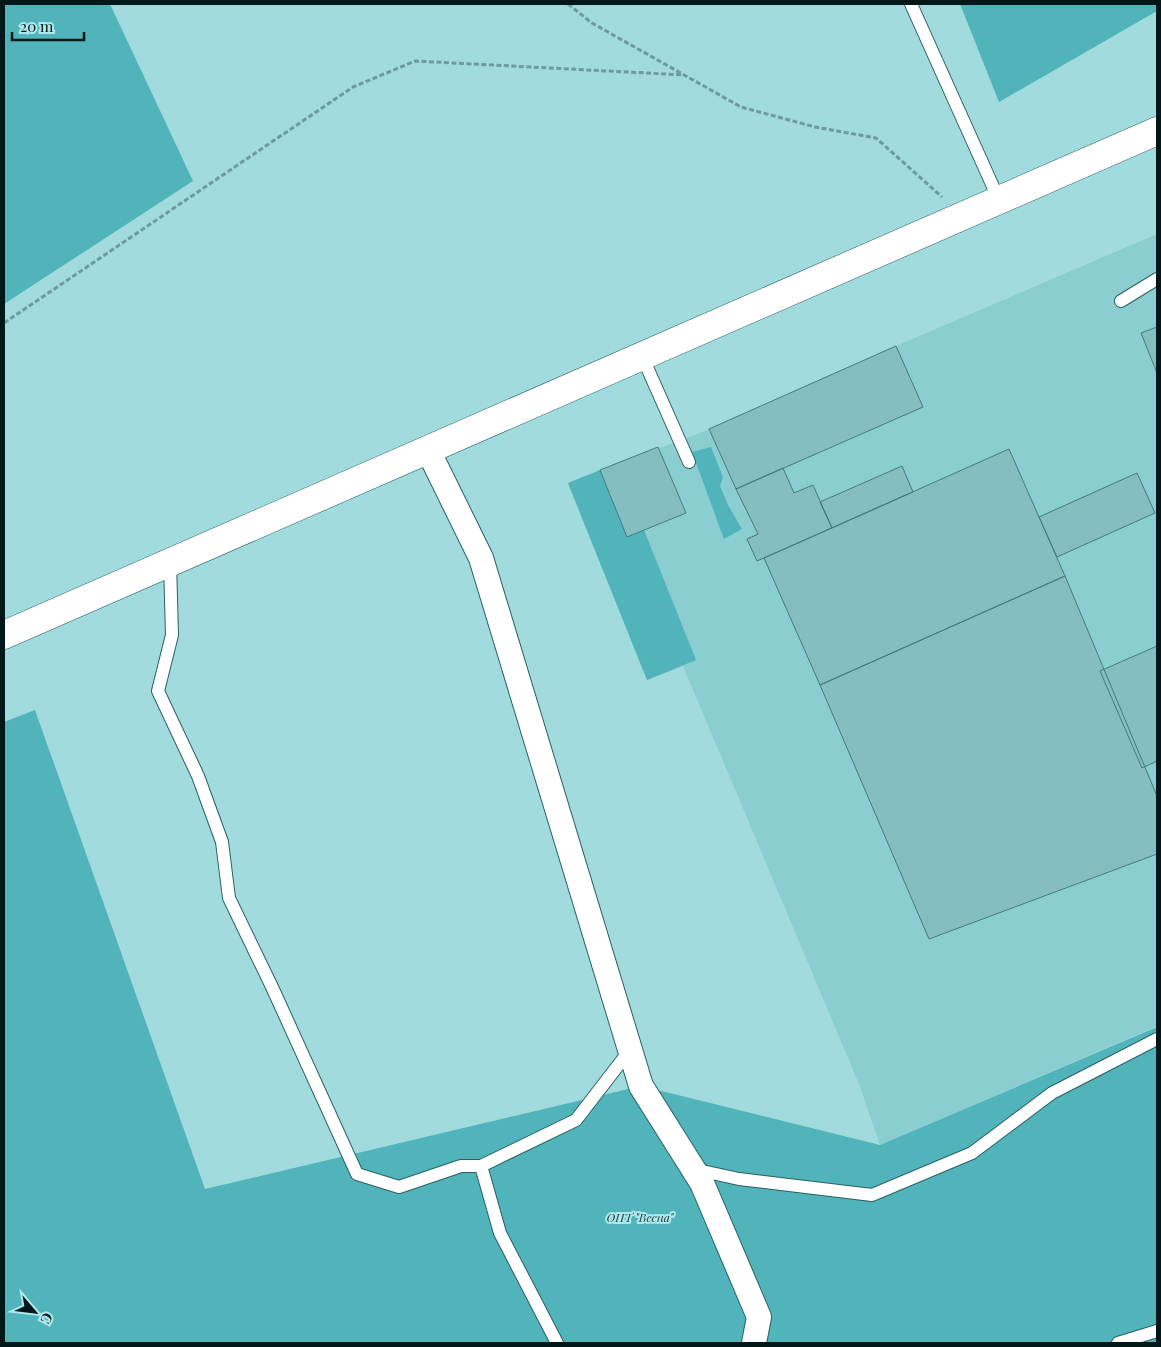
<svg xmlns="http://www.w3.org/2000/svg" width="1161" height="1347" font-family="'Playfair Display',serif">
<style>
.built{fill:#8aced2}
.green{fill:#50b4ba}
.building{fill:#85bec1;stroke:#437a7e}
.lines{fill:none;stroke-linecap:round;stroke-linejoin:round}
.lane-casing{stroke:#286164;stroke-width:14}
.street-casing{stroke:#286164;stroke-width:26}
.secondary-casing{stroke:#286164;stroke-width:29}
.path{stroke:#6d9b9d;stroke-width:3;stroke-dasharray:5 2.5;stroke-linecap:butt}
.lane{stroke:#fff;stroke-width:12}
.street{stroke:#fff;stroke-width:24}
.secondary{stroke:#fff;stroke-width:28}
.labels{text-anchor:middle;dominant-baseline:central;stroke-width:4;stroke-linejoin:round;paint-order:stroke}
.park-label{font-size:12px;font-style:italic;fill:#244042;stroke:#aee8ec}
</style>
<rect width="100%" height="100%" fill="#a1dbde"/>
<!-- built -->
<path class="built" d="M 1157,234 L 1157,1026 L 880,1145 L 859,1084 L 683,666 L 647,680 L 568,483 L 710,429 L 896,346 Z"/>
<!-- green -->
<path class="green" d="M 4,4 L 110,4 L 193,181 L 4,304 Z
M 960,4 L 1157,4 L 1157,11 L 999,102 Z
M 711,447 L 723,477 L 720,486 L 728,505 L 742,529 L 724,539 L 692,452 Z
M 600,470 L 627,537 L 644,530 L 696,660 L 647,680 L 568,483 Z
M 35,710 L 205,1189 L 641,1086 L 880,1145 L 1157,1027 L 1157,1343 L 4,1343 L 4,722 Z"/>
<!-- building -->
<path class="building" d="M 1157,327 L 1157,373 L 1141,333 Z
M 896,346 L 923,407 L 736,489 L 709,429 Z
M 658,447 L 686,513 L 627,537 L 600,470 Z
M 1009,449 L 1065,576 L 820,685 L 764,558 Z
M 902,466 L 913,492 L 832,528 L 820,502 Z
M 783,468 L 794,493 L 813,485 L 832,528 L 757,561 L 747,539 L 758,534 L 736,489 Z
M 1137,473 L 1155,513 L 1057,557 L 1039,517 Z
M 1065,576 L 1157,796 L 1157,854 L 929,939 L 820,685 Z
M 1157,646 L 1157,761 L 1142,768 L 1100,671 Z"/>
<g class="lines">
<defs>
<path id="lane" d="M 911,4 L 999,200
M 1121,301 L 1157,279
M 642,356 L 689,462
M 170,562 L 172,635 L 158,691 L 198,776 L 222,842 L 229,898 L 272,987 L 357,1174 L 399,1187 L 461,1166 L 481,1166
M 693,1169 L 739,1179 L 872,1195 L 972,1153 L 1052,1093 L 1157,1039
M 557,1343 L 500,1233 L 481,1166 L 576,1120 L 630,1050
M 1118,1343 L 1157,1331"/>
<path id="street" d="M 428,450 L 481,558 L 641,1086 L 702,1183 L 759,1317 L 754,1343"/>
<path id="secondary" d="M 4,635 L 1157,131"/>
</defs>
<!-- lane casing -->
<use href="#lane" class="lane-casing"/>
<!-- street casing -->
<use href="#street" class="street-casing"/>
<!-- secondary casing -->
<use href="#secondary" class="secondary-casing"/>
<!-- path -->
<path class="path" d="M 568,4 L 592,23 L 741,107 L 815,127 L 876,138 L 942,197
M 4,323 L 353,87 L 415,61 L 685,75"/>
<!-- lane -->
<use href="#lane" class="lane"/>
<!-- street -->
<use href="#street" class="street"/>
<!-- secondary -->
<use href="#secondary" class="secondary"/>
</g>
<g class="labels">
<!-- park labels -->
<g class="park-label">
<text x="640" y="1217">ОНТ "Весна"</text>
</g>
</g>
<!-- border -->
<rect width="1161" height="1347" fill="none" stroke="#011718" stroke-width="10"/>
<!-- north arrow -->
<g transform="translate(35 1312) rotate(118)" stroke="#aee8ec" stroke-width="4" paint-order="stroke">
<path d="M0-4L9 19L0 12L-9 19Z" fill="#011718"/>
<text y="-8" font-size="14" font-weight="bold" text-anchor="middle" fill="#011718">С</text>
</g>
<!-- scale -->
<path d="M12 32v8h72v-8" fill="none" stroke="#011718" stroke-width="2.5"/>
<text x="20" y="32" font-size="15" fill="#011718" stroke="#aee8ec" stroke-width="4" paint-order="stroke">20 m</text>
</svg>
